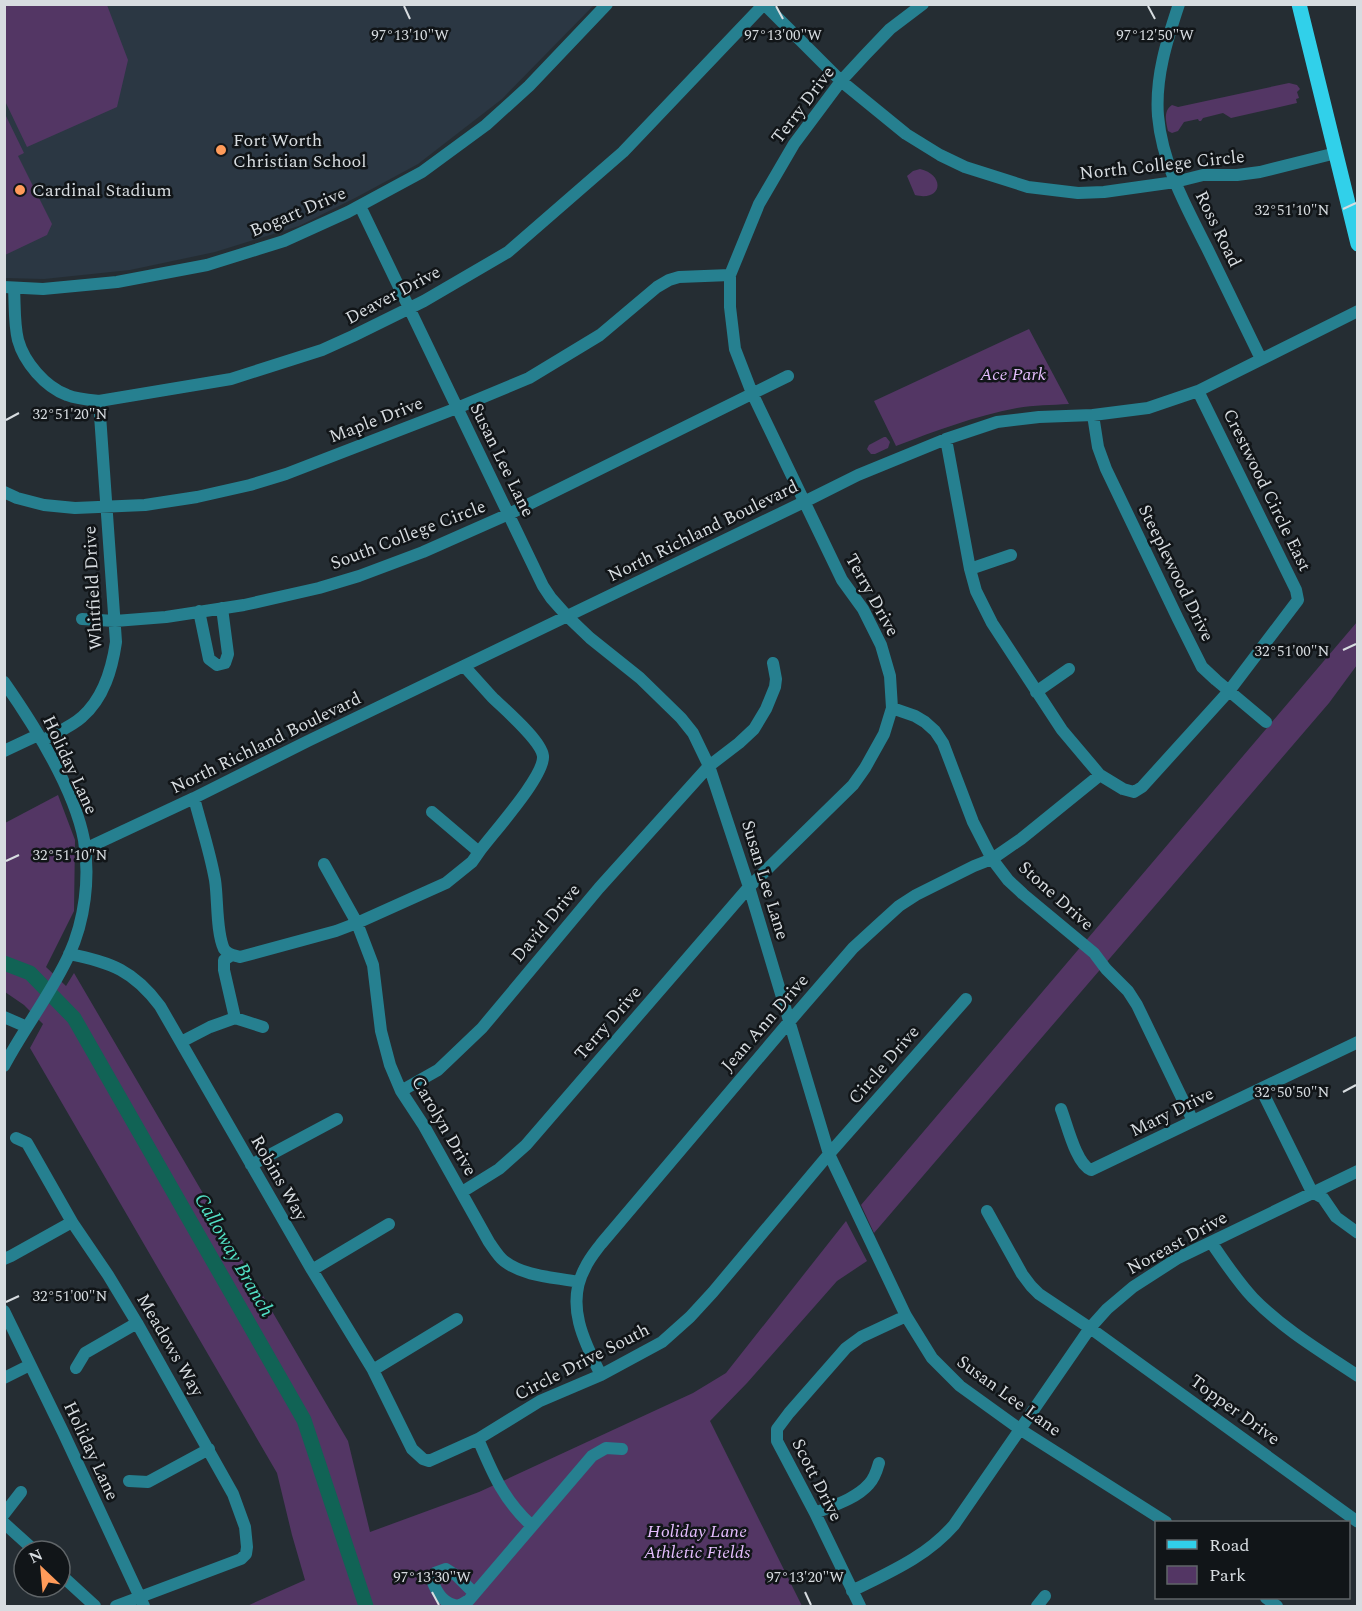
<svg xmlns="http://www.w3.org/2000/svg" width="1362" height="1611" font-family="Spectral,serif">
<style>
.built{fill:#2b3743}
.green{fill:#533664}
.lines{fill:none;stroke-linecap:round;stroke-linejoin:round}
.river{stroke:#116355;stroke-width:15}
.minor{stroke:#268090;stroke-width:12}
.major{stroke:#31d0ea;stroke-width:15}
.ticks{fill:none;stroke:#d7dce0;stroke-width:2}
.poi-dot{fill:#ff9b5a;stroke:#111518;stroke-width:2}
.labels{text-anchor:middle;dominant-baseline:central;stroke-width:5;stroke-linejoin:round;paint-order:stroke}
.street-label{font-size:18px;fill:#d7dce0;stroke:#111518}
.poi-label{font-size:18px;fill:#d7dce0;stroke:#111518;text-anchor:start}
.park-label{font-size:18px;font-style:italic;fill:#e5befe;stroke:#111518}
.water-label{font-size:20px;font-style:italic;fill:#52e0c5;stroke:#111518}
.ticks-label{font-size:15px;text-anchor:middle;fill:#d7dce0;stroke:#111518;stroke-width:5;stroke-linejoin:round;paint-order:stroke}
</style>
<rect width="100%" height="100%" fill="#252d33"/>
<!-- built -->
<path class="built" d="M 5,5 L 594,5 L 502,99 L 418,164 L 357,197 L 299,226 L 215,252 L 130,270 L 44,279 L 5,278 Z"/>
<!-- green -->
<path class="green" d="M 5,4 L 107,5 L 128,60 L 117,107 L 27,147 L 5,101 Z
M 1289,83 L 1297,85 L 1300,89 L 1297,92 L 1299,98 L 1296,99 L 1297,103 L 1231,118 L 1223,113 L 1203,118 L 1201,121 L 1199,121 L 1198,119 L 1184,122 L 1178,131 L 1172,133 L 1168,131 C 1166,122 1163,111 1172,105 L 1178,107 Z
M 5,114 L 24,153 L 18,156 L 52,224 L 47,235 L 5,255 Z
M 920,169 C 946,175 942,202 915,195 L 907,176 L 913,171 Z
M 1029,329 L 1069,404 C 1052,405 1034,405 1017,408 C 975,416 935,431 896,446 L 874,401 Z
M 884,437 L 886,437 L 890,442 L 888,448 L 875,454 L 871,454 L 867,449 L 869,445 Z
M 1357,622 L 1357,665 L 1329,703 L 874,1233 L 861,1205 Z
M 58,795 L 75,840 L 74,911 L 46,967 L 66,986 L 74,973 L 348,1441 L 370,1532 L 479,1492 L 693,1393 L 726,1373 L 846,1221 L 867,1261 L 837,1281 L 747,1383 L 710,1421 L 802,1606 L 247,1606 L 305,1580 L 292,1535 L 277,1473 L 30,1048 L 43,1024 L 24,1005 L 5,992 L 5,823 Z"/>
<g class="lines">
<!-- river -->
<path class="river" d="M 4,963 L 30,973 L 74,1018 L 304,1420 L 366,1606"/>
<!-- minor -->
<path class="minor" d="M 764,4 L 841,81 L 906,134 L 940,155 L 965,167 L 1028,187 L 1078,193 L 1104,192 L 1175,182 L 1203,175 L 1237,175 L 1260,172 L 1336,153
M 1179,4 C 1167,40 1155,77 1158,116 C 1162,163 1186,207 1207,248 C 1225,285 1243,322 1261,359
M 360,206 L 543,586 L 551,598 L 567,616 L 590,638 L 640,678 L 681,718 L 693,733 L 709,766 L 749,887 L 829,1154 L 906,1316 L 932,1358 L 960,1386 L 1021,1430 L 1166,1522
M 4,287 L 43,289 L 117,282 L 207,265 L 284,241 L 348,212 L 422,172 L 486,125 L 529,86 L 607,4
M 14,288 C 15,305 14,324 18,340 C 24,362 45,387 67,395 C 77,399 89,400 99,401 L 231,379 L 322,350 L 353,336 L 424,301 L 508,252 L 623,152 L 764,4
M 1093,415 L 1098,447 L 1106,469 L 1178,619 L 1202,667 L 1216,680 L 1266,722
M 946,439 L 970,569 L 976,591 L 992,623 L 1062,730 L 1100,775 L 1123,789 L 1134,792 L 1142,787 L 1229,691 L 1298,600 L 1296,590 L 1198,391
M 4,492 L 17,498 L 44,505 L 75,508 L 145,505 L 197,497 L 250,485 L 286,474 L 457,408 L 529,378 L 600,335 L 657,287 L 669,280 L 679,277 L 730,275
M 970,569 L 1011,555
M 199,611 L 209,659 L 217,665 L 225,663 L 228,654 L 222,608
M 82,619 L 115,621 L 166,617 L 244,605 L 319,588 L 359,576 L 423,552 L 509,514 L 788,376
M 4,682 C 34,725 74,788 84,840 C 90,878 85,920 69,955 C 51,994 24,1028 4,1066
M 1036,692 L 1069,669
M 892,708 L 915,716 L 925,722 L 935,731 L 943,743 L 973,822 L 992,859 L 1008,880 L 1023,894 L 1094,953 L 1106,969 L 1128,991 L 1137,1005 L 1193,1121
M 42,741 C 55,733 71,727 82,717 C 104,698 112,669 116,642 L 99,401
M 4,751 L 38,735
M 194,798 C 201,825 210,852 215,880 C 218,899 216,932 224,949 C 228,955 234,955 240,957 L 336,931 L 357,923 L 446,883 L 472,862 L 479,852 C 492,834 545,776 543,756 C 541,740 504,709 492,697 C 483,687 473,676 464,666
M 432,812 L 479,852
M 85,849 L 194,798 L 308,741 L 804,502 L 858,475 L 946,439 L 997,422 L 1039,417 L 1093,415 L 1148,408 L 1198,391 L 1358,311
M 324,864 L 357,923 L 373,965 L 381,1031 L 390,1065 L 401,1091 L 424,1126 L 489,1242 C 494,1249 498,1256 504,1261 C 525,1277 554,1277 579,1282
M 69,954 C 111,962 134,971 160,1006 L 312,1270 L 373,1370 L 412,1449 L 423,1459 L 429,1461 L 478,1439 L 540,1401 L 601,1375 L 662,1342 L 690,1317 L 713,1292 L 829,1154 L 966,999
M 232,955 L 224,960 L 224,970 L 235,1018
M 4,1017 L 27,1027
M 181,1042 L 210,1027 L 235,1018 L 263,1027
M 1261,1089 L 1312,1192 L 1323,1198 L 1336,1217 L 1358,1233
M 401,1091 L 438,1070 L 482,1028 L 599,888 L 709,766 L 739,743 L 754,729 L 766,709 L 775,687 L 776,679 L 773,663
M 1061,1109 C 1067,1124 1076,1164 1091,1170 L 1358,1042
M 16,1138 L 27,1143 L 72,1222 L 108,1275 L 137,1323 L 233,1494 L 245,1527 L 247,1547 L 246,1554 L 241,1559 L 116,1606
M 251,1165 L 337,1119
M 462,1192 L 499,1169 L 526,1145 L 749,887 L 853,785 L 865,768 L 884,734 L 892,708 L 890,676 L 881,645 L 863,609 L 842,580 L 752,393 L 735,349 L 730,307 L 730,275 L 759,204 L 794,144 L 841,81 L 866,54 L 890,29 L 923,4
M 987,1211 L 1022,1274 L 1031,1286 L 1039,1294 L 1090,1328 L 1358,1522
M 1211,1242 C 1224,1261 1237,1281 1253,1298 C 1283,1329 1322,1352 1358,1376
M 4,1259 L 11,1256 L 72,1222
M 312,1270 L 389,1224
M 4,1311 L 63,1432 L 144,1606
M 76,1368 L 85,1353 L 137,1323
M 373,1370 L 457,1319
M 601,1375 C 584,1342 565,1304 585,1268 C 589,1259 595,1252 601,1244 L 789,1022 L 853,948 L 877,926 L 899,906 L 916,895 L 974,866 L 992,859 L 1021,839 L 1100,775
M 4,1378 L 30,1365
M 478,1439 C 493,1474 503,1499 531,1525
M 129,1481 L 148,1482 L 209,1449
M 815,1513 C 832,1506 856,1499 869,1484 C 875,1478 877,1470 879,1463
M 4,1514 L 21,1492
M 4,1523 L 35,1551
M 60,1574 L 95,1606
M 852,1591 C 890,1572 926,1557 954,1525 L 1090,1328 L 1107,1309 L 1133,1287 L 1178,1258 L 1358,1171
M 474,1593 L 457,1576 L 446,1569 L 435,1573 L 432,1580 C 437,1594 444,1604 459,1606 L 469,1600 L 592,1456 L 606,1448 L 622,1449
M 1266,1598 L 1277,1606
M 860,1606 L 815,1513 L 777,1441 L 777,1429 L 789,1413 L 846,1348 L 861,1337 L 906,1316
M 1037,1606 L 1045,1596"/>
<!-- major -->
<path class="major" d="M 1299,4 L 1358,244"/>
</g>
<!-- ticks -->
<path class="ticks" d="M 404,6 L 410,19M 776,6 L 783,19M 1148,6 L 1155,19M 1343,209 L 1356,203M 6,420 L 19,413M 1343,650 L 1356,644M 6,861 L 19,855M 1343,1092 L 1356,1085M 6,1302 L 19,1296M 432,1592 L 439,1605M 805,1592 L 811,1605"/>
<!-- markers -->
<g class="poi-dot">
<circle cx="221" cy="150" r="6"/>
<circle cx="20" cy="190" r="6"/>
</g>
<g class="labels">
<!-- street labels -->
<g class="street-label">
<text transform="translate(803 105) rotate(-53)">Terry Drive</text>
<text transform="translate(1162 165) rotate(-6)">North College Circle</text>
<text transform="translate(298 212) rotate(-23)">Bogart Drive</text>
<text transform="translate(1218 229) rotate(64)">Ross Road</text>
<text transform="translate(393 295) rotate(-28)">Deaver Drive</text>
<text transform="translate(376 420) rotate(-21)">Maple Drive</text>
<text transform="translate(502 460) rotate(64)">Susan Lee Lane</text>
<text transform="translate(1267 490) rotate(64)">Crestwood Circle East</text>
<text transform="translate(703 531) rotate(-26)">North Richland Boulevard</text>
<text transform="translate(408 535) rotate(-21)">South College Circle</text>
<text transform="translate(1176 573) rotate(64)">Steeplewood Drive</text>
<text transform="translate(93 588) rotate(-93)">Whitfield Drive</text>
<text transform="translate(872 595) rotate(61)">Terry Drive</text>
<text transform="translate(266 743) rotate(-26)">North Richland Boulevard</text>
<text transform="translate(70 765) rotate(65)">Holiday Lane</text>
<text transform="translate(765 880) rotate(73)">Susan Lee Lane</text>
<text transform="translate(1056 896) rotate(42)">Stone Drive</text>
<text transform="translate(546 923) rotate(-50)">David Drive</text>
<text transform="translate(608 1023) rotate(-49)">Terry Drive</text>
<text transform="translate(765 1023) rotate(-49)">Jean Ann Drive</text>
<text transform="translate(884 1065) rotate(-49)">Circle Drive</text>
<text transform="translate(1172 1112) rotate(-26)">Mary Drive</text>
<text transform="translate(444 1126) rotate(60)">Carolyn Drive</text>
<text transform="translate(279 1178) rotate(60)">Robins Way</text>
<text transform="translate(1177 1243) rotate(-29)">Noreast Drive</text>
<text transform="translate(170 1345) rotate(60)">Meadows Way</text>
<text transform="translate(582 1362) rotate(-27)">Circle Drive South</text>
<text transform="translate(1009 1396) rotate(36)">Susan Lee Lane</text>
<text transform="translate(1235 1410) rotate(36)">Topper Drive</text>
<text transform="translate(91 1451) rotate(65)">Holiday Lane</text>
<text transform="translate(817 1480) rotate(63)">Scott Drive</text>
</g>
<!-- poi labels -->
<g class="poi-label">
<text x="233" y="140">Fort Worth<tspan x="233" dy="21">Christian School</tspan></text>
<text x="32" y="190">Cardinal Stadium</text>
</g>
<!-- park labels -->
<g class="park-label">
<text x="1013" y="374">Ace Park</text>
<text x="697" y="1531">Holiday Lane<tspan x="697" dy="21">Athletic Fields</tspan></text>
</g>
<!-- water labels -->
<g class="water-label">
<text transform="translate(234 1255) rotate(60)">Calloway Branch</text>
</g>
</g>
<g class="ticks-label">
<text x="410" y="40">97°13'10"W</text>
<text x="783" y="40">97°13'00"W</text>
<text x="1155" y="40">97°12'50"W</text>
<text x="1292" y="215">32°51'10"N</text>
<text x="70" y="419">32°51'20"N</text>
<text x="1292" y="656">32°51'00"N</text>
<text x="70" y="860">32°51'10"N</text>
<text x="1292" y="1097">32°50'50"N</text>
<text x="70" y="1301">32°51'00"N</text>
<text x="432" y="1582">97°13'30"W</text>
<text x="805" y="1582">97°13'20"W</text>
</g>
<!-- border -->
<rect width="1362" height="1611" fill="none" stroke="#d7dce0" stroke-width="12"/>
<!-- legend -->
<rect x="1155" y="1521" width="195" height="78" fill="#111518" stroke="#606568" stroke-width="1.5"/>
<rect x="1167" y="1540" width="30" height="9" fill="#31d0ea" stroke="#606568" stroke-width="1.5"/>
<text x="1209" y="1551" font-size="18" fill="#d7dce0">Road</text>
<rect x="1167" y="1566" width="30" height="18" fill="#533664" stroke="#606568" stroke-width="1.5"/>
<text x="1209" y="1581" font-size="18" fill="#d7dce0">Park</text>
<!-- north arrow -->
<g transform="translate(42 1569) rotate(334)"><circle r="28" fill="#111518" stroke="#606568" stroke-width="1.5"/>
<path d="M0-4.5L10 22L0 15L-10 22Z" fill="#ff9b5a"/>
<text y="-9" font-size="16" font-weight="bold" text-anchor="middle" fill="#d7dce0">N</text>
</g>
</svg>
